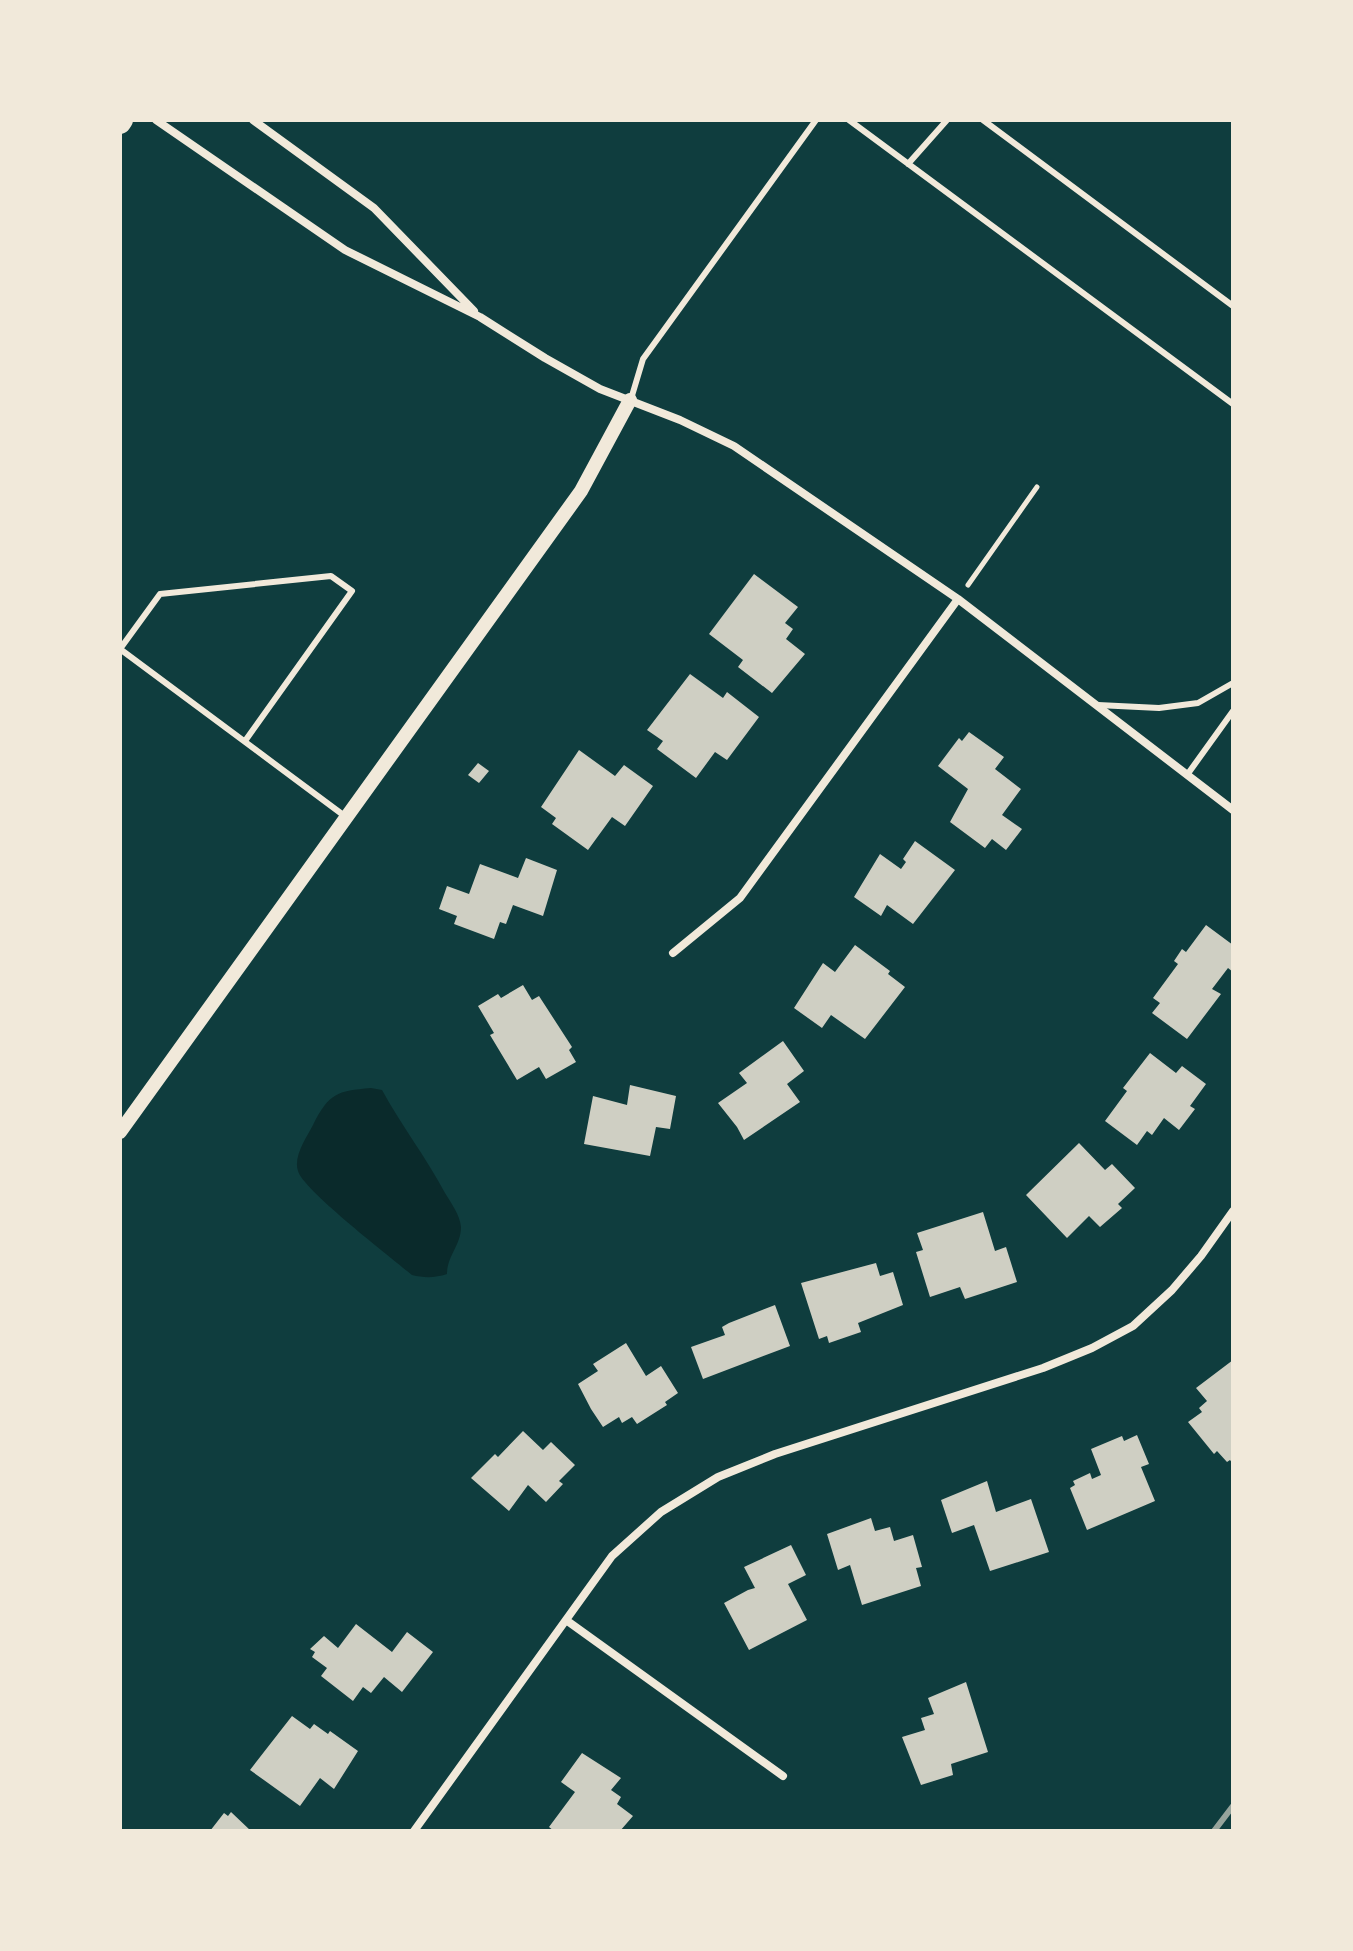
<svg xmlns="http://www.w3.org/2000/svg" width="1353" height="1951" font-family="'Noto Sans',sans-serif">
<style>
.water{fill:#0a2a2b}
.building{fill:#cfcfc3}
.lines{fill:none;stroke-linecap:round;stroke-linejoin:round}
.path{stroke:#f1e9da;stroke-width:5}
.service{stroke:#f1e9da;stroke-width:6}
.minor{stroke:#f1e9da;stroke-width:8}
.tertiary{stroke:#f1e9da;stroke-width:14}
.trunk{stroke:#f1e9da;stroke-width:22}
.rail{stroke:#97a49c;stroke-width:6}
</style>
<rect width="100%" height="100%" fill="#0f3d3e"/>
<!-- water -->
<path class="water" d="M 371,1088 L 382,1090 C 401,1125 426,1157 445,1193 C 451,1203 460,1215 461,1227 C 461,1245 447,1256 447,1274 C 435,1278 424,1278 412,1275 C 392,1258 303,1190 298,1171 C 293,1156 307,1137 313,1125 C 329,1093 337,1091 371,1088 Z"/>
<!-- building -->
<path class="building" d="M 754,574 L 798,607 L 785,623 L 793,629 L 786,639 L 805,654 L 772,693 L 738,667 L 743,660 L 709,634 Z
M 690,674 L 723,698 L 727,692 L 759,717 L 727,760 L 715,752 L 696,778 L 657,749 L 663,741 L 647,730 Z
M 969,732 L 1004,757 L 995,769 L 1021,789 L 1002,815 L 1022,829 L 1006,850 L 992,839 L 985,848 L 950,822 L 968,789 L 938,766 L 959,738 L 962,741 Z
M 579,750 L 615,776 L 624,765 L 653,786 L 625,826 L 612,817 L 588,850 L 552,824 L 556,818 L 541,807 Z
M 478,763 L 489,771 L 479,783 L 468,775 Z
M 915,841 L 955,870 L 913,924 L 887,905 L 881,916 L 854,897 L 880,854 L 901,869 L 906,862 L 903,859 Z
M 526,858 L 557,870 L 543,916 L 513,905 L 506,924 L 500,922 L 494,939 L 454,924 L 457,916 L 439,909 L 447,886 L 469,894 L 480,864 L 518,878 Z
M 1206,925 L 1233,945 L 1233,972 L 1228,968 L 1212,989 L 1221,994 L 1187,1039 L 1152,1013 L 1160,1003 L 1153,998 L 1178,964 L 1174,961 L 1182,949 L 1186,952 Z
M 855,945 L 890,971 L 888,974 L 905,987 L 865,1039 L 831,1015 L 822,1028 L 794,1008 L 823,963 L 835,972 Z
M 523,985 L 532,1000 L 539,996 L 572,1047 L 569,1050 L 576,1062 L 546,1079 L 539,1067 L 517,1080 L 490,1035 L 494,1033 L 478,1006 L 498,994 L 501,998 Z
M 783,1041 L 804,1071 L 787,1084 L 800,1102 L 744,1140 L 737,1127 L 718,1103 L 747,1083 L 739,1073 Z
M 1150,1053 L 1176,1073 L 1182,1066 L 1206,1084 L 1190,1106 L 1195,1109 L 1179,1130 L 1164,1118 L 1152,1135 L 1147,1131 L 1137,1145 L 1105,1121 L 1127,1091 L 1123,1088 Z
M 630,1085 L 676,1096 L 670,1129 L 656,1127 L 650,1156 L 584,1144 L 593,1096 L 627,1105 Z
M 1079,1143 L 1105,1170 L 1112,1164 L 1135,1188 L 1118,1204 L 1122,1208 L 1100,1227 L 1089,1216 L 1067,1238 L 1026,1195 Z
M 983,1212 L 995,1251 L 1006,1247 L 1017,1282 L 965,1299 L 960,1287 L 930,1297 L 916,1252 L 923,1250 L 917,1233 Z
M 876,1263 L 880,1276 L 893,1272 L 903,1305 L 858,1323 L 861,1332 L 829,1343 L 827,1336 L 819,1339 L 801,1283 Z
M 775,1305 L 790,1346 L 703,1379 L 691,1347 L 725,1335 L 722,1327 L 729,1323 Z
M 626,1343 L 646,1376 L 661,1366 L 678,1393 L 665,1402 L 667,1405 L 637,1424 L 632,1417 L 622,1423 L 619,1417 L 603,1427 L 591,1409 L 578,1384 L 598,1371 L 593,1364 Z
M 1233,1360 L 1233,1464 L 1230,1460 L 1227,1462 L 1217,1451 L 1214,1454 L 1188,1422 L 1202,1412 L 1199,1408 L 1207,1401 L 1196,1388 Z
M 523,1431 L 543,1450 L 551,1442 L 575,1465 L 559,1481 L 563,1484 L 546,1502 L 528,1485 L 509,1511 L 471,1478 L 495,1454 L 498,1457 Z
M 1137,1435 L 1149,1464 L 1141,1467 L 1155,1501 L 1087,1530 L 1070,1488 L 1075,1485 L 1073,1481 L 1090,1473 L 1092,1479 L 1101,1475 L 1091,1449 L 1122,1436 L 1124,1441 Z
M 987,1481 L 996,1512 L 1031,1499 L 1049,1552 L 990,1571 L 974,1525 L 952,1533 L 941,1500 Z
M 871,1518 L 875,1531 L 890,1527 L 894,1541 L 913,1535 L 922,1567 L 916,1568 L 921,1586 L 862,1605 L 850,1565 L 838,1570 L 827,1534 Z
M 791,1545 L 806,1575 L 788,1584 L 807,1620 L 749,1650 L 724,1603 L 748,1590 L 755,1588 L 744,1567 Z
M 356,1624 L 392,1652 L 407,1632 L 433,1652 L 402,1692 L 384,1677 L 371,1693 L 363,1687 L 353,1701 L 321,1676 L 327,1668 L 312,1657 L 315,1652 L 310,1649 L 324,1636 L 338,1648 Z
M 966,1682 L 988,1752 L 951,1764 L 953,1775 L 921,1785 L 902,1737 L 925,1730 L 921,1718 L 934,1714 L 928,1698 Z
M 292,1716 L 310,1729 L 314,1724 L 328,1734 L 330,1731 L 358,1751 L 334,1789 L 320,1778 L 300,1806 L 250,1770 Z
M 582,1753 L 621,1778 L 611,1790 L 621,1797 L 617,1804 L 633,1816 L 620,1831 L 554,1831 L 549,1827 L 575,1792 L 561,1782 Z
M 231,1812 L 251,1831 L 210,1831 L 224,1813 L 228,1816 Z"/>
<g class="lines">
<!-- path -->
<path class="path" d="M 968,585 L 1037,487"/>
<!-- service -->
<path class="service" d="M 849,120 L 1233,404
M 983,120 L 1233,306
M 908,164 L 947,120
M 631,399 L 643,359 L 816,120
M 1098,705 L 1159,708 L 1198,703 L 1233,683
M 245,741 L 352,591 L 331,576 L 160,594 L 120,649 L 346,817
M 1187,775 L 1233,711"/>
<!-- minor -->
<path class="minor" d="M 156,120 L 345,250 L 480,317 L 545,358 L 600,389 L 680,420 L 734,446 L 958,599 L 1233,810
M 253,120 L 374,208 L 474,311
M 673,953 L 740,898 L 958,599
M 566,1620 L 783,1776
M 414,1831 L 612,1556 L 661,1512 L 718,1477 L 775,1454 L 1043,1368 L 1092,1348 L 1133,1326 L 1172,1290 L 1201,1256 L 1233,1211"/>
<!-- tertiary -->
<path class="tertiary" d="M 120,1132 L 581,491 L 630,400"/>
<!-- trunk -->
<path class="trunk" d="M 120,123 L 122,120"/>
<!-- rail -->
<path class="rail" d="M 1214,1831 L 1233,1806"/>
</g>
<!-- border -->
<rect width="1353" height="1951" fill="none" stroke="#f1e9da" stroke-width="244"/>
</svg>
